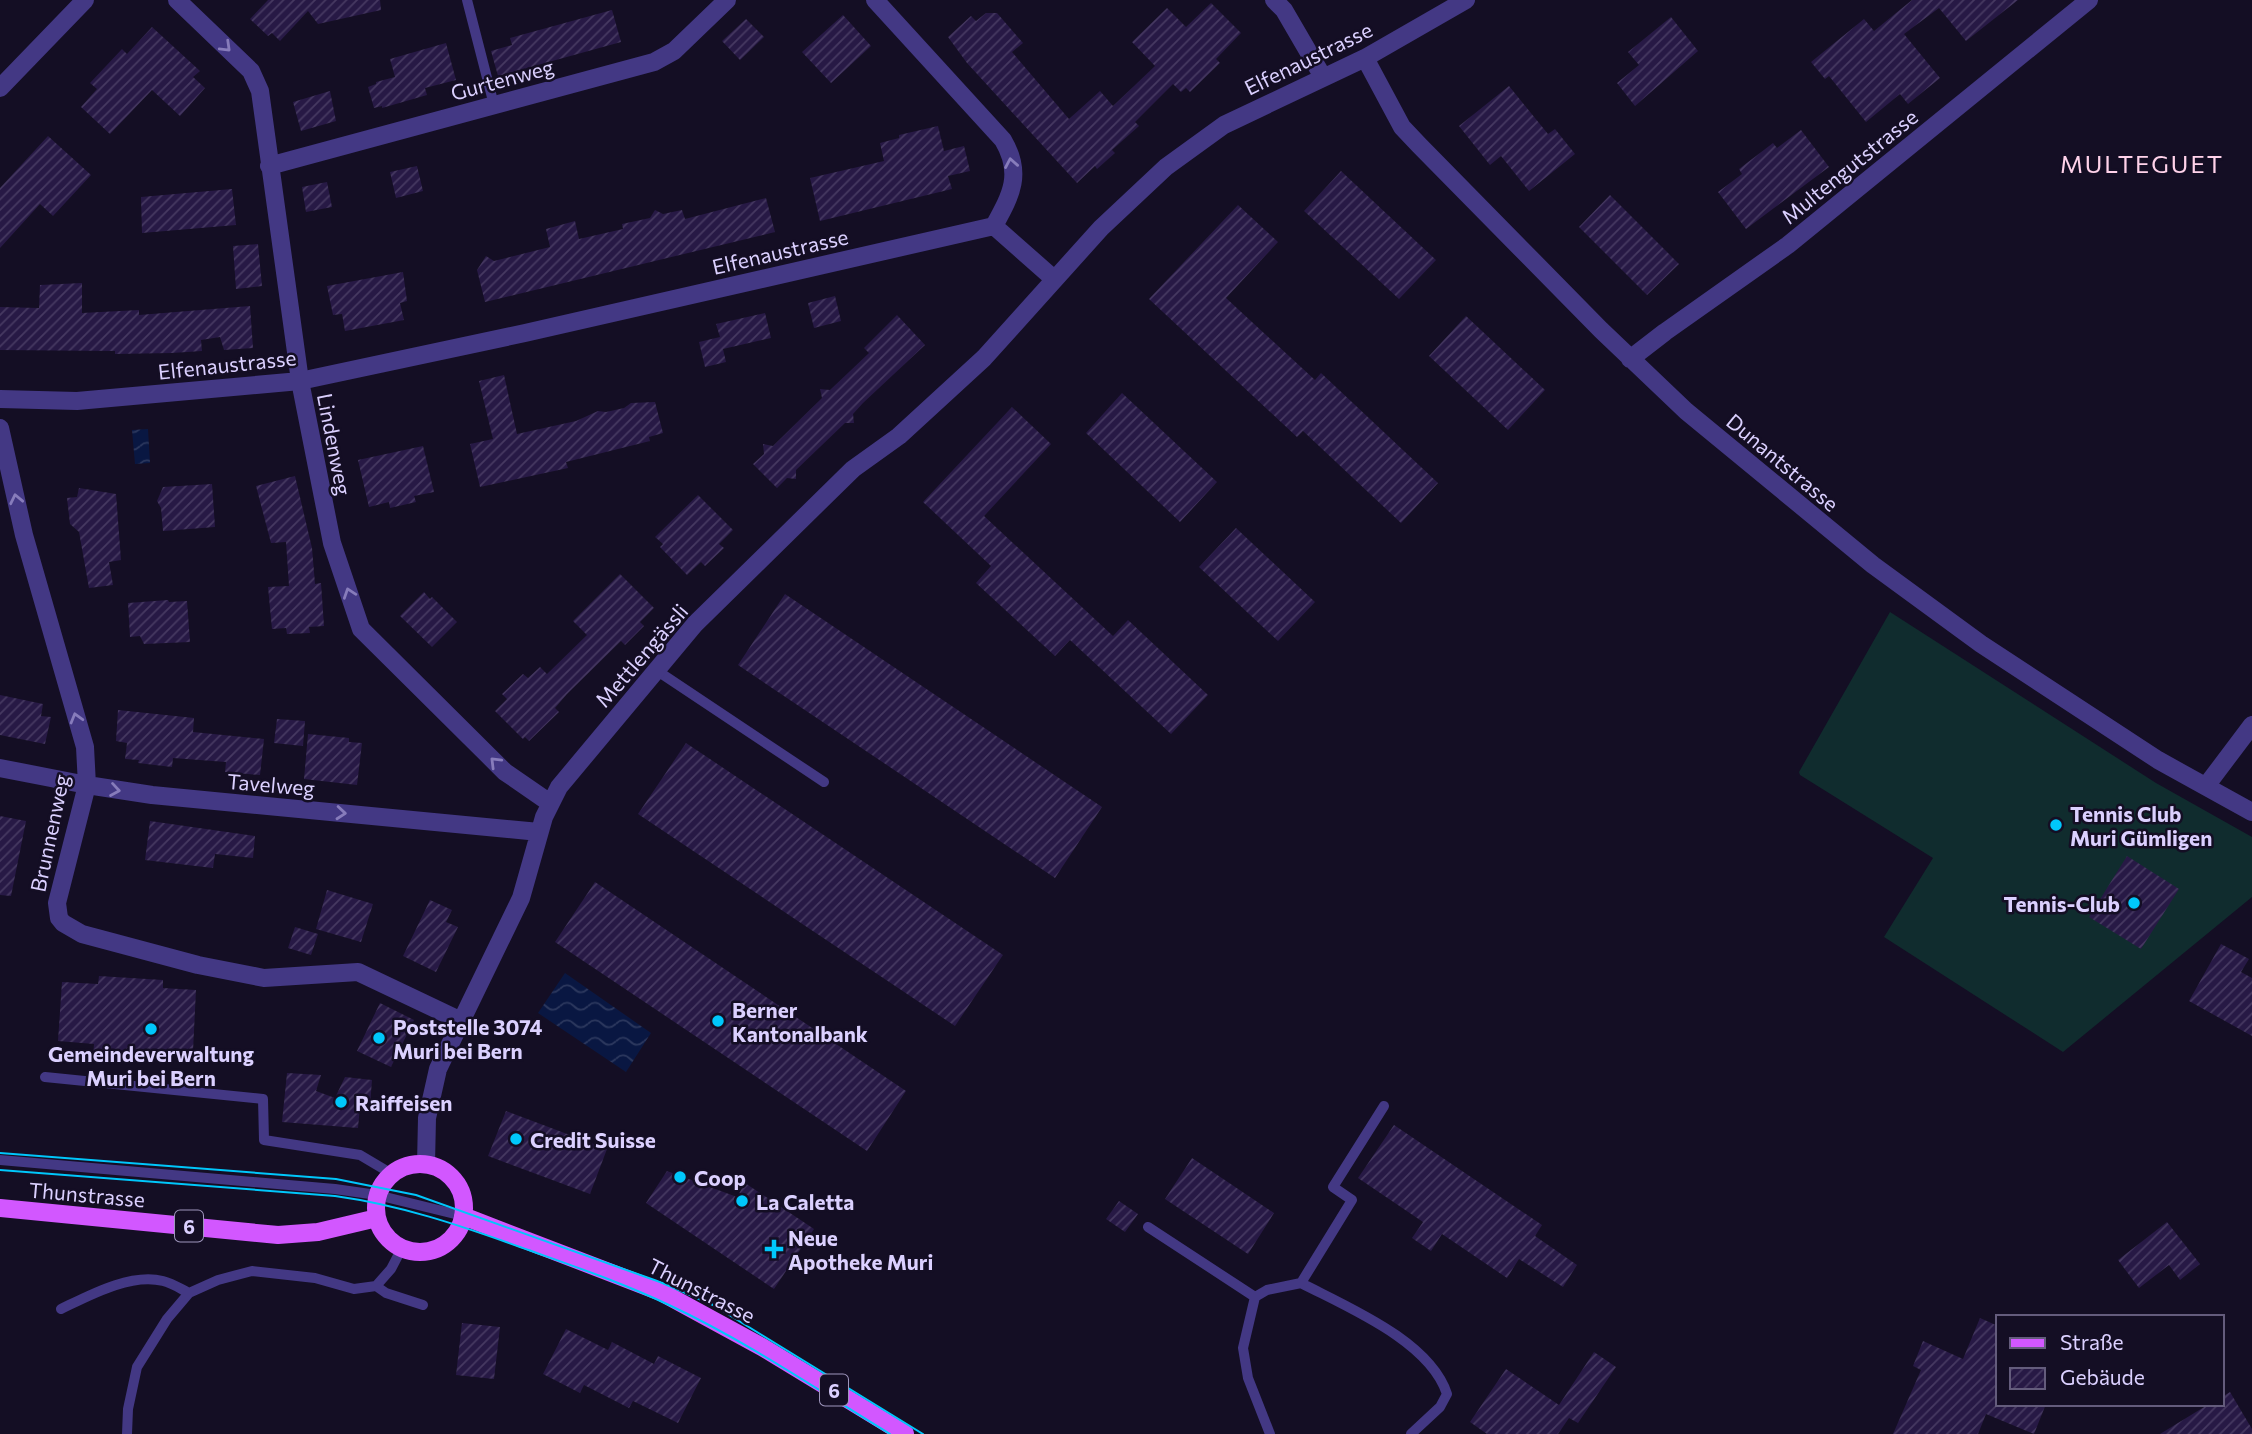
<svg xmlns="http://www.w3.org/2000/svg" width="2252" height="1434" font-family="Commissioner,sans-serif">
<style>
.garden{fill:#102c2e}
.water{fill:url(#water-waves)}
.building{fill:url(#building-hatch)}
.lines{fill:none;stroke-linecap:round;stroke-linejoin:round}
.lane{stroke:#433884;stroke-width:10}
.street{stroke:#433884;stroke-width:18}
.primary{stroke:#d257ff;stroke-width:18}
.tram{stroke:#00c7fb;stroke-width:2}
.oneway{stroke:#877cbb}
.poi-dot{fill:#00c7fb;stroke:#140e24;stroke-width:2.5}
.labels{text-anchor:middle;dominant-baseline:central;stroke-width:5;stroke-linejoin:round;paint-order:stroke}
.shield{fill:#140e24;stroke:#9f96bd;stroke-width:2}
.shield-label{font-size:19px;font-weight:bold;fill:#dbd0ff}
.street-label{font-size:21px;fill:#dbd0ff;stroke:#140e24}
.poi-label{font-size:21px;font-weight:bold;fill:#dbd0ff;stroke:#140e24;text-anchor:start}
.quarter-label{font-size:24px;letter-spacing:2px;fill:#ffd2ea;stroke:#140e24}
</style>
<defs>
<pattern id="water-waves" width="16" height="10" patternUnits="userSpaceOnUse" patternTransform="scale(1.75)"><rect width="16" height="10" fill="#091742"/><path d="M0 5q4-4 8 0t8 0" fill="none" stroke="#2c385e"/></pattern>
<pattern id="building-hatch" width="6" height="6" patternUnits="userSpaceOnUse" patternTransform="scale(1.75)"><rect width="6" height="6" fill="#271945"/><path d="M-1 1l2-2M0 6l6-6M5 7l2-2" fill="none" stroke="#463961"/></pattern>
</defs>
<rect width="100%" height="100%" fill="#140e24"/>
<!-- garden -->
<path class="garden" d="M 1890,612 L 2156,783 L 2252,837 L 2252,897 L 2063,1052 L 1884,937 L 1933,858 L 1800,775 L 1799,772 Z"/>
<!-- water -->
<path class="water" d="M 148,429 L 150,463 L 135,464 L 132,430 Z
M 565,973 L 651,1033 L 626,1072 L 538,1013 Z"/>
<!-- building -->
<path class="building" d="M 268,0 L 380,0 L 381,10 L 318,24 L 308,11 L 280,41 L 272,33 L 268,36 L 250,19 Z
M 1912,0 L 2018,0 L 1966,41 L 1939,8 L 1904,34 L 1940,78 L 1908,104 L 1900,94 L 1866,122 L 1829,76 L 1825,79 L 1811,62 L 1864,19 L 1874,31 Z
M 1211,3 L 1241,33 L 1216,59 L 1220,63 L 1190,92 L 1186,88 L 1181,92 L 1173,84 L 1135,122 L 1139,126 L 1112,150 L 1115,153 L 1097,169 L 1095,166 L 1077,183 L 967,63 L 948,37 L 971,16 L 976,21 L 986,13 L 997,13 L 1023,43 L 1012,52 L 1069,119 L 1100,91 L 1113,106 L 1155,66 L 1132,42 L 1167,8 L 1186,27 Z
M 612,10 L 621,42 L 498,76 L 491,51 L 512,45 L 510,38 Z
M 843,15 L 871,46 L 831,83 L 802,52 Z
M 1671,17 L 1698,51 L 1635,106 L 1617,83 L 1639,65 L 1628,52 Z
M 746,19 L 764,37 L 740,60 L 722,41 Z
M 152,27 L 200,71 L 193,77 L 205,88 L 180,116 L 152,90 L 110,134 L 81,107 L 97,89 L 90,83 L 122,49 L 127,54 Z
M 446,43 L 456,80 L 425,88 L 427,95 L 382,108 L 382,106 L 374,108 L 368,87 L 376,84 L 376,82 L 395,77 L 390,59 Z
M 1509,86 L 1548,134 L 1555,129 L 1575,154 L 1529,191 L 1501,156 L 1490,165 L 1459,126 Z
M 330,91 L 336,121 L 301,131 L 293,102 Z
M 938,126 L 944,151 L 964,146 L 970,171 L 948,176 L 952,189 L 820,221 L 810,178 L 884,161 L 880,143 L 899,138 L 899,135 Z
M 1801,130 L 1829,167 L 1746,229 L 1718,192 L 1742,174 L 1739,169 L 1773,143 L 1777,148 Z
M 48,136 L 91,175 L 53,216 L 40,204 L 0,248 L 0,188 Z
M 417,166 L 423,191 L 396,198 L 390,172 Z
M 1341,171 L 1436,260 L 1399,299 L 1304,211 Z
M 327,182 L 332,207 L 306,212 L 302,187 Z
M 232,189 L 236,225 L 142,233 L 141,197 Z
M 1610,195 L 1679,264 L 1647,295 L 1579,227 Z
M 766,198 L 775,232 L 485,302 L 477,270 L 486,256 L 494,261 L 550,247 L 546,229 L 575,221 L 579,239 L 623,229 L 622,224 L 650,218 L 655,210 L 663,214 L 682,210 L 685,219 Z
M 1238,205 L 1278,242 L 1226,298 L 1315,380 L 1321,373 L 1438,483 L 1401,523 L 1303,431 L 1297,437 L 1149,299 Z
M 258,244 L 262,286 L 236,289 L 233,246 Z
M 403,272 L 407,301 L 400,303 L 404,320 L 345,331 L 342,314 L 333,315 L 327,286 Z
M 82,283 L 82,313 L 139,310 L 139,315 L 250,306 L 253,348 L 224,350 L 220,337 L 201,340 L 202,351 L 172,353 L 115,354 L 115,351 L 0,350 L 0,307 L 39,308 L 40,285 Z
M 835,296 L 841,321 L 814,328 L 808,303 Z
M 765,313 L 771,338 L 723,349 L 726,362 L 705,367 L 699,342 L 720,337 L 716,324 Z
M 897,315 L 925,345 L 863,403 L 853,414 L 854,423 L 845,423 L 796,470 L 796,479 L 787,478 L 777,488 L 753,464 L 764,454 L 763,444 L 773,446 L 822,398 L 820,389 L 830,390 L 869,353 L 864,348 Z
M 1466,316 L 1545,390 L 1508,430 L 1429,356 Z
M 504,375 L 517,434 L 576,421 L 598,411 L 606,412 L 624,408 L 631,403 L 655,402 L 663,433 L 649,437 L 650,441 L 566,462 L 568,468 L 480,487 L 470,444 L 493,439 L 479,381 Z
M 1122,393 L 1217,482 L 1180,522 L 1086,433 Z
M 1012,407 L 1051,444 L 984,516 L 1113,636 L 1128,620 L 1208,695 L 1171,734 L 1070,640 L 1055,656 L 976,583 L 991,566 L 923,502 Z
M 423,446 L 434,492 L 414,496 L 416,502 L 390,508 L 389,502 L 369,507 L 358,460 Z
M 295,476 L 312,548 L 315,584 L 321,583 L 324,626 L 309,627 L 310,633 L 287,634 L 286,628 L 272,629 L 268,587 L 289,586 L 286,542 L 271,543 L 256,486 Z
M 212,484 L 215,527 L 163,531 L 161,508 L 157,501 L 163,487 Z
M 79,488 L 116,494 L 121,560 L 109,562 L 113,585 L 89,588 L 79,532 L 70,524 L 67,498 L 77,497 Z
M 698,495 L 733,530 L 719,544 L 724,548 L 705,566 L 701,562 L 687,575 L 660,547 L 663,544 L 655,537 Z
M 1236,528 L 1315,602 L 1278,641 L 1199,567 Z
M 620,574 L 654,608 L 640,622 L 644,626 L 625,645 L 621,641 L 567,694 L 555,708 L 559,712 L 529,741 L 525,737 L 523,739 L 495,711 L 507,699 L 502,694 L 523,674 L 528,678 L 540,667 L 547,674 L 587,635 L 573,621 Z
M 424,592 L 430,599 L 432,597 L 457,622 L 432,647 L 400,616 Z
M 785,594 L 1102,807 L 1055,878 L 738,665 Z
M 168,600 L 169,602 L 187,601 L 190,642 L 144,644 L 140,636 L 130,637 L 128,603 Z
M 0,695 L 43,704 L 41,716 L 51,717 L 45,744 L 0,735 Z
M 118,710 L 194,718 L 193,732 L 264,739 L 260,775 L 225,772 L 226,762 L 173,758 L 172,767 L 138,763 L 139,760 L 125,759 L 127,743 L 116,741 Z
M 277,719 L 305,721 L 303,746 L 274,743 Z
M 308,734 L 349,738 L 349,742 L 362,743 L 357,785 L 304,779 Z
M 686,743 L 1003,955 L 955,1026 L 638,814 Z
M 0,816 L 26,821 L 11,896 L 0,895 Z
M 150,821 L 255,836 L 253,858 L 215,854 L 213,868 L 145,860 Z
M 2127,856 L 2179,889 L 2141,949 L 2089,917 Z
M 595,882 L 906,1091 L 867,1151 L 555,942 Z
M 327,890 L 373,904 L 361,942 L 316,929 Z
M 430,900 L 452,910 L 446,922 L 458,927 L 436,972 L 403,956 Z
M 295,927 L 318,934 L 311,955 L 288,948 Z
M 2221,944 L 2249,959 L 2241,972 L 2252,978 L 2252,1036 L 2189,1001 Z
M 99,976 L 163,980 L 163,988 L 196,990 L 193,1051 L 153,1049 L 153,1061 L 93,1057 L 94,1044 L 58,1041 L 62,982 L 98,984 Z
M 380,1003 L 414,1020 L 391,1067 L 357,1051 Z
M 287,1073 L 321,1075 L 316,1091 L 335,1098 L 345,1077 L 372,1080 L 370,1106 L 360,1106 L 358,1128 L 282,1122 Z
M 506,1111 L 607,1149 L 590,1194 L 488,1156 Z
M 1394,1125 L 1542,1225 L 1535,1236 L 1577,1265 L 1563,1287 L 1519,1259 L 1507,1278 L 1442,1234 L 1431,1251 L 1412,1238 L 1423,1222 L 1358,1178 Z
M 1192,1158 L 1274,1213 L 1248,1254 L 1165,1199 Z
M 667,1171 L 737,1197 L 745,1183 L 814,1229 L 774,1289 L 646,1203 Z
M 1119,1201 L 1138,1214 L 1125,1232 L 1106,1219 Z
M 2167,1222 L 2200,1264 L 2180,1280 L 2169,1265 L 2139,1288 L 2118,1260 Z
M 1980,1318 L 1998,1326 L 1998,1404 L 2046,1404 L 2034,1434 L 1986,1414 L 1978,1434 L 1893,1434 L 1921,1370 L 1913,1366 L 1923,1341 L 1963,1359 Z
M 462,1323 L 500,1327 L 494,1379 L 456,1375 Z
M 566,1329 L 608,1350 L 612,1342 L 654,1364 L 658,1356 L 701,1378 L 678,1423 L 633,1401 L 629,1408 L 584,1385 L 580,1393 L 543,1374 Z
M 1594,1352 L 1616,1367 L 1578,1423 L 1569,1418 L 1558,1434 L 1487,1434 L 1470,1422 L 1506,1369 L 1559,1405 Z
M 2230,1392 L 2252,1429 L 2252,1434 L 2160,1434 L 2209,1404 L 2222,1404 L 2222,1397 Z"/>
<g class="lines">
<!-- lane -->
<path class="lane" d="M 467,0 L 494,105
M 656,670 L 824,782
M 45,1077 L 263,1099 L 264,1140 L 360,1155 L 392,1174
M 0,1160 L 335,1189 L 377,1195 L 463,1216
M 1148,1227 L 1255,1297
M 1301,1283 C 1347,1307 1430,1341 1447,1394 L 1440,1407 L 1411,1434
M 376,1286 L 386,1293 L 423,1305
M 61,1309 C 90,1295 130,1273 163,1281 C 172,1283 181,1289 189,1293
M 127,1434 L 128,1409 L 137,1367 L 167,1319 L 189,1293 L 218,1280 L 252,1271 L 315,1278 L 354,1289 L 376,1286 L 391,1269 L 402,1248
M 1270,1434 L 1248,1378 L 1243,1348 L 1255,1297 L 1267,1290 L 1301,1283 L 1352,1200 L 1333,1187 L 1384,1106"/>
<!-- street -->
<path class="street" d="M 177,0 L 251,71 L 260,91 L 300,381 L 332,543 L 361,629 L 505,772 L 550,803
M 875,0 L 1003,140 C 1023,174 1011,195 994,226
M 1274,0 L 1284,10 L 1323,77
M 1365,58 L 1402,127 L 1419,145 L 1601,330 L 1686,411 L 1873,565 L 1981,644 L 2158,760 L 2252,812
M 0,88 L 85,0
M 269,166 L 654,62 L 674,51 L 727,0
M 994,226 L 1054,279
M 1630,359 L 1665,332 L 1788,245 L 2089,0
M 0,399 L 77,401 L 300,381 L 525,333 L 994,226
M 0,428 L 24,535 L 85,747 L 87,785 L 57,903 L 59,918 L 63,923 L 82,934 L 198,965 L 264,978 L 358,972 L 461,1021
M 0,768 L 87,785 L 152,795 L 539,832
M 2206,786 L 2252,725
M 426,1164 L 427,1118 L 438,1069 L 521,898 L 544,817 L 559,787 L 695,624 L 853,469 L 899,436 L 984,358 L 1101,228 L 1166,167 L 1224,125 L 1365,58 L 1466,0"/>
<!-- primary -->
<path class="primary" d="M376 1208a44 44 0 1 1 88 0a44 44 0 1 1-88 0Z
M 0,1208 L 278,1235 L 318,1232 L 377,1218
M 463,1216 L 661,1292 L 762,1347 L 905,1434"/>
<!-- tram -->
<path class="tram" d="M 0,1153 L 336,1179 L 416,1195 L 660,1282 L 713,1305 L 923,1434
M 0,1170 L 335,1196 C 400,1205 459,1225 520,1247 C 570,1265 621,1282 669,1305 C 746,1341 818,1390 890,1434"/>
</g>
<!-- one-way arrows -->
<defs><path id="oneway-chevron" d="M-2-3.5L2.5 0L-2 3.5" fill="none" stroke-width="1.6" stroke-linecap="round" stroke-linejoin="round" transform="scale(1.75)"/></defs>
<g class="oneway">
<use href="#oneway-chevron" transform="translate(226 47) rotate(44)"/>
<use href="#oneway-chevron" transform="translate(1011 163) rotate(-100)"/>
<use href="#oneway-chevron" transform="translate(16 499) rotate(-102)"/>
<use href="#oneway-chevron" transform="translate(349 593) rotate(-109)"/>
<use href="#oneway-chevron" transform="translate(76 718) rotate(-106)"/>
<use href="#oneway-chevron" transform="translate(495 762) rotate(-135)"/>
<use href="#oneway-chevron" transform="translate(115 790) rotate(9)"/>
<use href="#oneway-chevron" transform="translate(341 813) rotate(5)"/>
</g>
<!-- markers -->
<g class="poi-dot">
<circle cx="2056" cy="825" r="7"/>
<circle cx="2134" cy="903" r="7"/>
<circle cx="718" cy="1021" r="7"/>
<circle cx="151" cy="1029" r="7"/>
<circle cx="379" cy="1038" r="7"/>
<circle cx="341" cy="1102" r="7"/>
<circle cx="516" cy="1139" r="7"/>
<circle cx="680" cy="1177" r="7"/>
<circle cx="742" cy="1201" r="7"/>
<path d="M770.5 1238.5h7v7h7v7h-7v7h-7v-7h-7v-7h7z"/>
</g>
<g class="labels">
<!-- shield labels -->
<g class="shield">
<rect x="175" y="1210.5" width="28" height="31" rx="5"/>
<rect x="820" y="1374.5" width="28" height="31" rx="5"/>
</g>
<g class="shield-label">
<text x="189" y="1226">6</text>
<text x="834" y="1390">6</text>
</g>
<!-- street labels -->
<g class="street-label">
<text transform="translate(1308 58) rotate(-26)">Elfenaustrasse</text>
<text transform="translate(502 79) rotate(-15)">Gurtenweg</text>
<text transform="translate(1849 166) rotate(-39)">Multengutstrasse</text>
<text transform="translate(780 251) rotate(-13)">Elfenaustrasse</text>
<text transform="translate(227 364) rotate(-6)">Elfenaustrasse</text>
<text transform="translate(335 444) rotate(79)">Lindenweg</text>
<text transform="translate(1783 462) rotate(40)">Dunantstrasse</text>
<text transform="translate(641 655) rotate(-49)">Mettlengässli</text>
<text transform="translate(271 784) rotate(5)">Tavelweg</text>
<text transform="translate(49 833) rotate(-78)">Brunnenweg</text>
<text transform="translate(87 1194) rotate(5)">Thunstrasse</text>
<text transform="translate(702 1290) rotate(27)">Thunstrasse</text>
</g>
<!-- poi labels -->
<g class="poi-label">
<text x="2070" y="813">Tennis Club<tspan x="2070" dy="24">Muri Gümligen</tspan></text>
<text x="2120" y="903" text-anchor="end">Tennis-Club</text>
<text x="732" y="1009">Berner<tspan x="732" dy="24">Kantonalbank</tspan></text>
<text x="393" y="1026">Poststelle 3074<tspan x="393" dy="24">Muri bei Bern</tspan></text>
<text x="151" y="1053" text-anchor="middle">Gemeindeverwaltung<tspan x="151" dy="24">Muri bei Bern</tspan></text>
<text x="355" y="1102">Raiffeisen</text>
<text x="530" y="1139">Credit Suisse</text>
<text x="694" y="1177">Coop</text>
<text x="756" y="1201">La Caletta</text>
<text x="788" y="1237">Neue<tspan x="788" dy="24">Apotheke Muri</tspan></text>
</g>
<!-- quarter labels -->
<g class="quarter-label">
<text x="2142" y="163">MULTEGUET</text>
</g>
</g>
<!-- legend -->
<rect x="1996" y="1315" width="228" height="91" fill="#140e24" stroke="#645c7c" stroke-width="2"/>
<rect x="2010" y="1338" width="35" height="10" fill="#d257ff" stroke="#645c7c" stroke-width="2"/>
<text x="2060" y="1350" font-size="21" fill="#dbd0ff">Straße</text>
<rect x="2010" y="1368" width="35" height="21" fill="url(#building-hatch)" stroke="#645c7c" stroke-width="2"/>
<text x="2060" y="1385" font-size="21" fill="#dbd0ff">Gebäude</text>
</svg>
